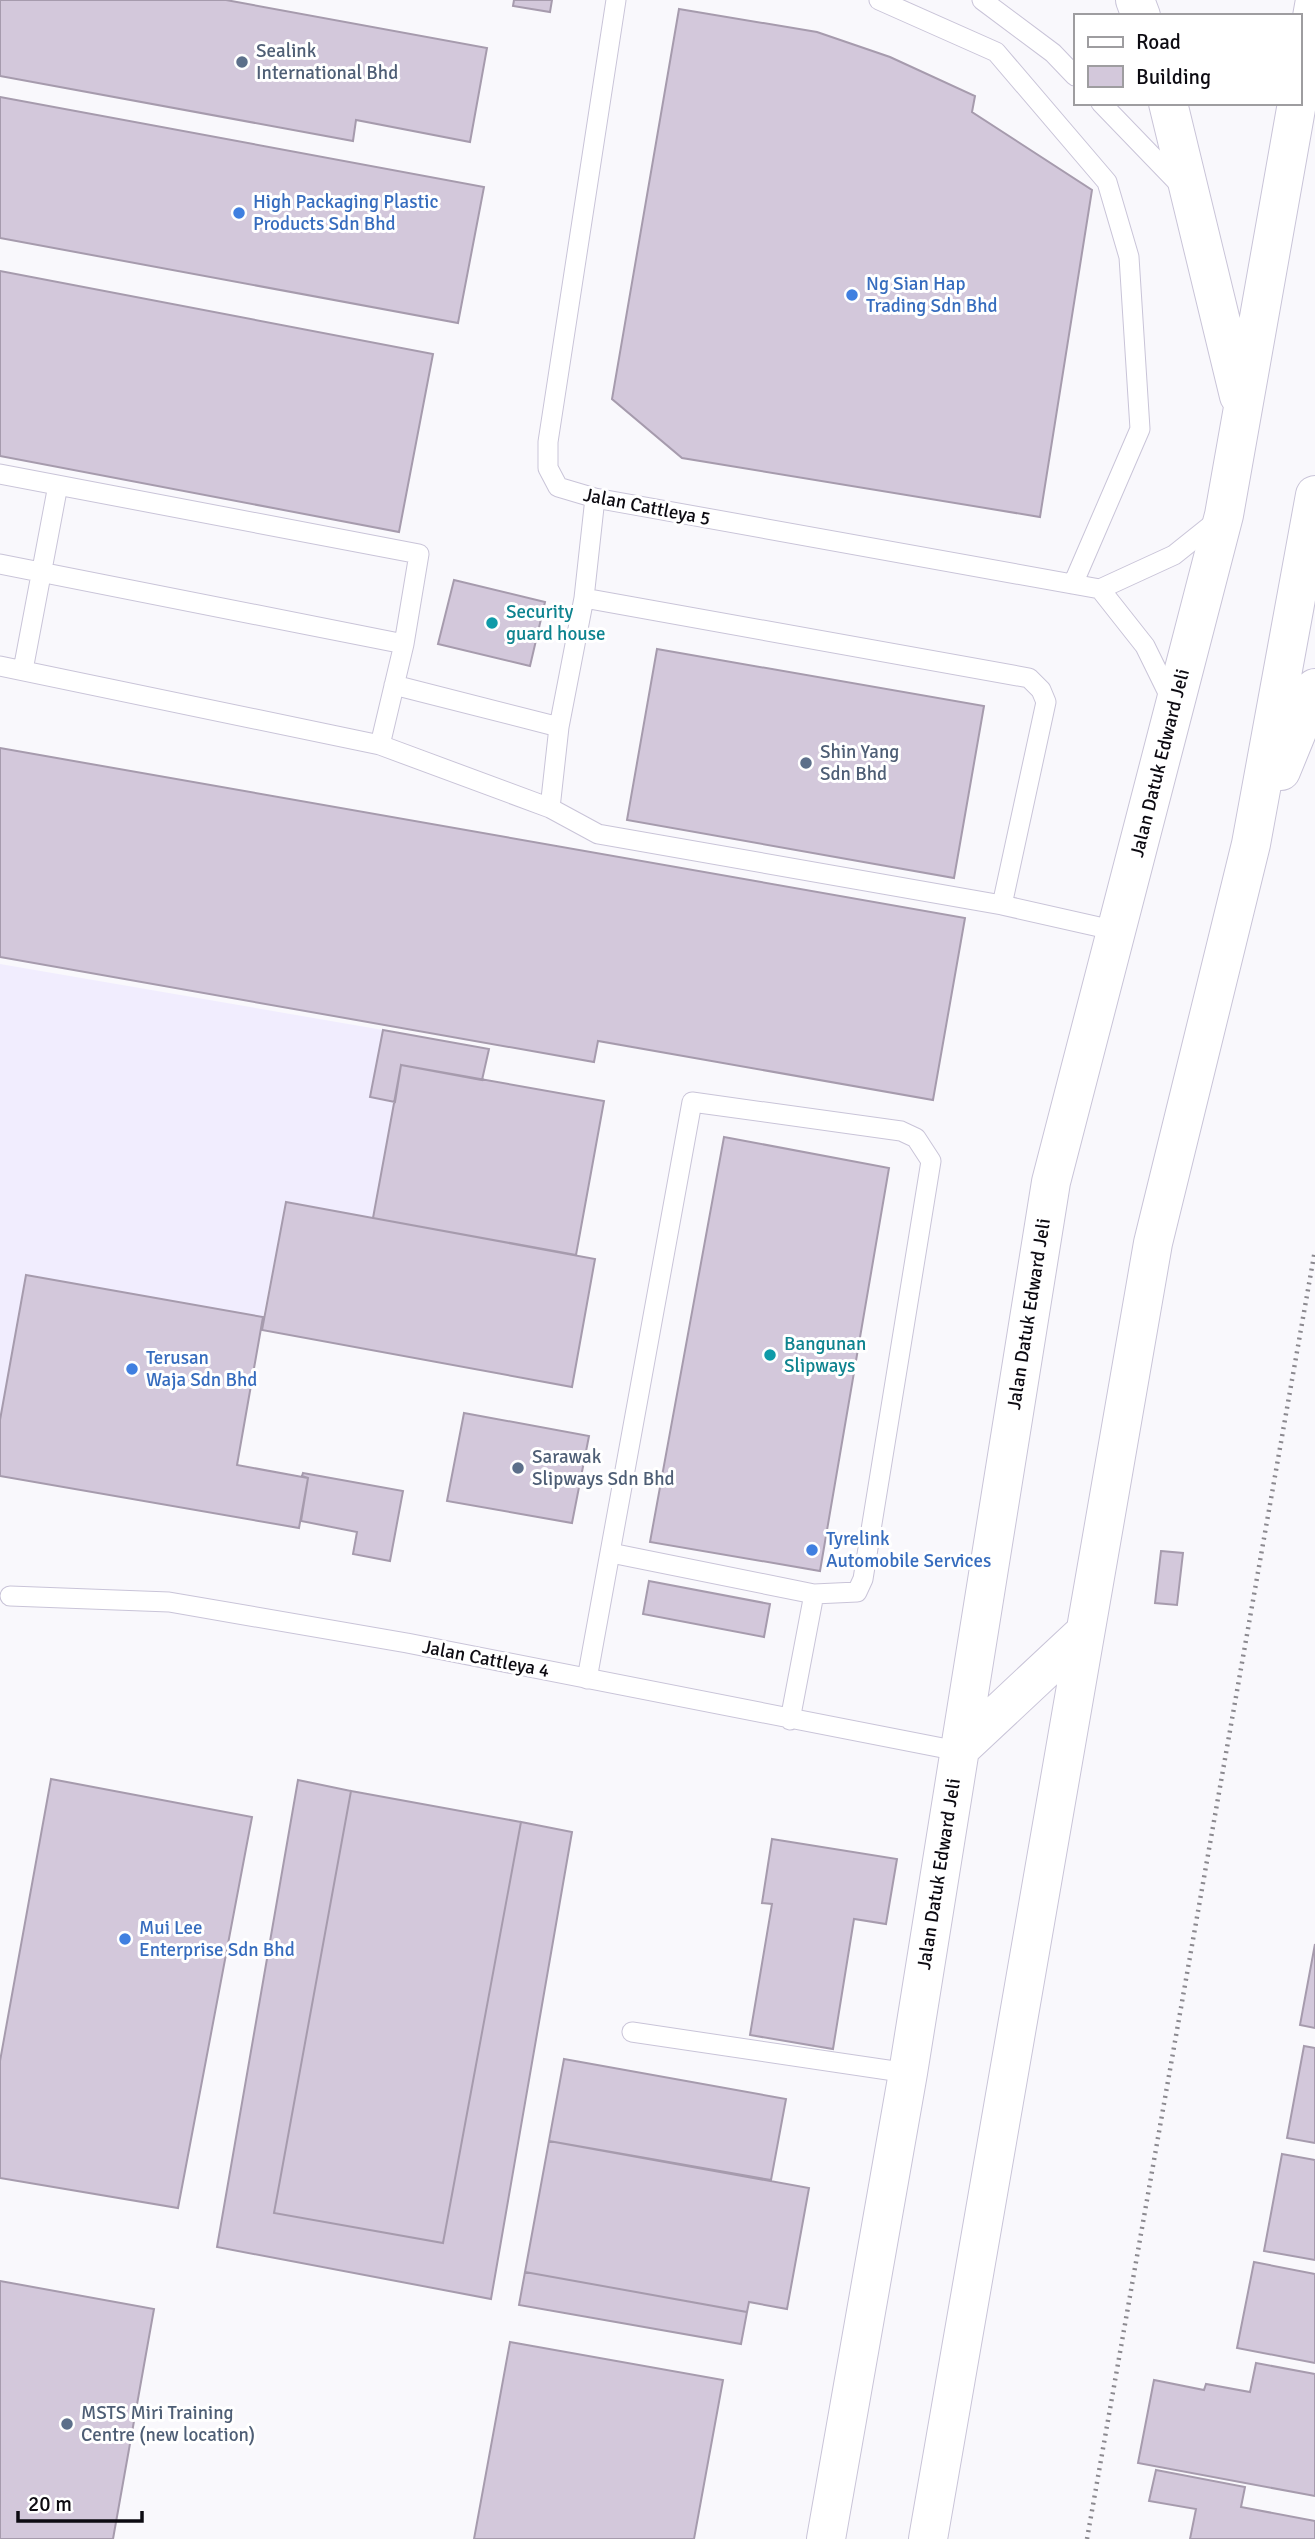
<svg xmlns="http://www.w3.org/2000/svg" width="1315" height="2539" font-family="Signika,sans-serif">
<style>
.built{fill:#f1edfe}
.building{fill:#d3c8db;stroke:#a69bad;stroke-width:2}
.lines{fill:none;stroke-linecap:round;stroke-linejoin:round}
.lane-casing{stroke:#c9c4d8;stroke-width:21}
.secondary-casing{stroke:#c9c4d8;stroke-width:40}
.path{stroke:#8b898f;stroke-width:4.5;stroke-dasharray:2 5;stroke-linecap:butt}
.lane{stroke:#fff;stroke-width:19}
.secondary{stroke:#fff;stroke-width:38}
.service-dot{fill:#5c6f8a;stroke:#fff;stroke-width:2.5}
.shop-dot{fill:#3f7fe0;stroke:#fff;stroke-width:2.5}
.culture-dot{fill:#0f9aa8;stroke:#fff;stroke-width:2.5}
.labels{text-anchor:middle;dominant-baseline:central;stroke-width:6;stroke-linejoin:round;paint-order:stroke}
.service-label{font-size:19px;fill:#4e5e75;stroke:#fff;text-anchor:start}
.shop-label{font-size:19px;fill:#366cbe;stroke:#fff;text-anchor:start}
.street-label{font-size:19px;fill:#0d0b12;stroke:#fff}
.culture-label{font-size:19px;fill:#0d838f;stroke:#fff;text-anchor:start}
</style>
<rect width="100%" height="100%" fill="#f9f8fc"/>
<!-- built -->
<path class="built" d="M 0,964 L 383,1030 L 370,1097 L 395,1102 L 373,1218 L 286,1202 L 263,1317 L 26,1275 L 0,1420 Z"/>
<!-- building -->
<path class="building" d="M 0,0 L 226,0 L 487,48 L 470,142 L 356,120 L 353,141 L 0,76 Z
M 514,0 L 552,0 L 550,12 L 513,6 Z
M 679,9 L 817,32 L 890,57 L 975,96 L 972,112 L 1092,190 L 1040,517 L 682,458 L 612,399 Z
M 0,97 L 484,187 L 458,323 L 0,238 Z
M 0,271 L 433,354 L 399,532 L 0,456 Z
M 454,580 L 545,602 L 530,666 L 438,644 Z
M 657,649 L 984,706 L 954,878 L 627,820 Z
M 0,748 L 965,918 L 933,1100 L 598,1041 L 594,1062 L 0,957 Z
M 383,1030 L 489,1049 L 482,1080 L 401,1065 L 395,1102 L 370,1097 Z
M 401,1065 L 604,1101 L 576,1255 L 373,1218 Z
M 724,1137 L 889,1168 L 820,1571 L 650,1542 Z
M 286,1202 L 595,1259 L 572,1387 L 262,1330 Z
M 26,1275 L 263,1317 L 237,1465 L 308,1478 L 299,1528 L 0,1476 L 0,1420 Z
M 464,1413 L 589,1436 L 572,1523 L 447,1501 Z
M 303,1473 L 403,1491 L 390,1561 L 353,1554 L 357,1532 L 301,1521 L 308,1478 L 302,1476 Z
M 1161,1551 L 1183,1553 L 1177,1605 L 1155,1603 Z
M 649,1581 L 770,1604 L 764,1637 L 643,1614 Z
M 51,1779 L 252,1817 L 178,2208 L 0,2178 L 0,2061 Z
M 298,1780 L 351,1791 L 274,2213 L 443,2243 L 521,1822 L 572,1832 L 491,2299 L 217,2247 Z
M 351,1791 L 521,1822 L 443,2243 L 274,2213 Z
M 772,1839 L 897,1859 L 886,1924 L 854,1919 L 833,2049 L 750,2035 L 772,1904 L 762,1903 Z
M 1315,1944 L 1315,2028 L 1300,2025 Z
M 1304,2046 L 1315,2048 L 1315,2143 L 1287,2138 Z
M 564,2059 L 786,2099 L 771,2180 L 549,2141 Z
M 549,2141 L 809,2188 L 787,2309 L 749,2302 L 747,2312 L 525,2272 Z
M 1282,2154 L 1315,2160 L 1315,2260 L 1264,2251 Z
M 1254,2262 L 1315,2274 L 1315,2363 L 1237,2348 Z
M 525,2272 L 747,2312 L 741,2344 L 519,2305 Z
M 0,2281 L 154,2309 L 113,2539 L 0,2539 Z
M 510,2342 L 723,2380 L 694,2539 L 474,2539 Z
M 1256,2363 L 1315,2374 L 1315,2496 L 1138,2463 L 1154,2380 L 1204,2390 L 1206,2384 L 1250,2392 Z
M 1156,2470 L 1245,2487 L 1241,2507 L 1315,2521 L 1315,2539 L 1190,2539 L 1196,2509 L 1149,2501 Z"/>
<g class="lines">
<defs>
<path id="lane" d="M 616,0 L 548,442 L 548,468 L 558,487 L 595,498 L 1100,589
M 879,0 L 996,52 L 1107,182 L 1129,257 L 1140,429 L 1073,584
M 982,0 L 1053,53 L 1075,76
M 1101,103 L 1183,188
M 0,474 L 419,554 L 404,644 L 380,745
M 0,564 L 404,644
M 1100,589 L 1174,555 L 1219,519
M 1100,589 L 1145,646 L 1173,703
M 584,598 L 1029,678 L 1041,690 L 1046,702 L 1002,905
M 0,666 L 380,745 L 550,808 L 598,834 L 1002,905 L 1117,931
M 23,670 L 58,485
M 394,685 L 559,727
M 550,808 L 559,727 L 584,598 L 595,498
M 611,1553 L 814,1594
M 10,1596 L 169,1602 L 407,1643 L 958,1751
M 587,1679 L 692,1102 L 901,1131 L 916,1138 L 931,1161 L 863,1579 L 857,1592 L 814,1594 L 790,1720
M 632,2032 L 908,2073"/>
<path id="secondary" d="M 1135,0 L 1141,16
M 1299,90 L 1315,0
M 1168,103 L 1239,396
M 1281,771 L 1315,688
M 958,1751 L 1083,1634
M 826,2539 L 908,2073 L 1051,1182 L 1224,515 L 1297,103
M 928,2539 L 1153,1243 L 1251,844 L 1315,495"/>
</defs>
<!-- lane casing -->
<use href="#lane" class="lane-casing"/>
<!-- secondary casing -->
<use href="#secondary" class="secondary-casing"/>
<!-- path -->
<path class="path" d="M 1087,2539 L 1315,1250"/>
<!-- lane -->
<use href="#lane" class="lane"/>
<!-- secondary -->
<use href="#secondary" class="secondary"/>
</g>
<!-- markers -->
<g class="service-dot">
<circle cx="242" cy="62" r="7"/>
<circle cx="806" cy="763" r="7"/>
<circle cx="518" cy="1468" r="7"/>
<circle cx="67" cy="2424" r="7"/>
</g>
<g class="shop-dot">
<circle cx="239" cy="213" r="7"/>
<circle cx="852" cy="295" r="7"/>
<circle cx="132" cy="1369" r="7"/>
<circle cx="812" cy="1550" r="7"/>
<circle cx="125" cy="1939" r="7"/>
</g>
<g class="culture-dot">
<circle cx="492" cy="623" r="7"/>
<circle cx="770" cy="1355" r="7"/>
</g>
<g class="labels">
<!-- service labels -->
<g class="service-label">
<text x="256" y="51">Sealink<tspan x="256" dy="22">International Bhd</tspan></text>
<text x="820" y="752">Shin Yang<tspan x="820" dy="22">Sdn Bhd</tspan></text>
<text x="532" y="1457">Sarawak<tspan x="532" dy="22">Slipways Sdn Bhd</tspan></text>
<text x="81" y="2413">MSTS Miri Training<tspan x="81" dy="22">Centre (new location)</tspan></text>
</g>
<!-- shop labels -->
<g class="shop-label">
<text x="253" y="202">High Packaging Plastic<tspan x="253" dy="22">Products Sdn Bhd</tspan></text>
<text x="866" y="284">Ng Sian Hap<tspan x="866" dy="22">Trading Sdn Bhd</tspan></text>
<text x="146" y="1358">Terusan<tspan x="146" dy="22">Waja Sdn Bhd</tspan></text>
<text x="826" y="1539">Tyrelink<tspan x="826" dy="22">Automobile Services</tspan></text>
<text x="139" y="1928">Mui Lee<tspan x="139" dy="22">Enterprise Sdn Bhd</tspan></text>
</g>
<!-- street labels -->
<g class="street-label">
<text transform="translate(647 507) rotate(11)">Jalan Cattleya 5</text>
<text transform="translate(1160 763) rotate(-76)">Jalan Datuk Edward Jeli</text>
<text transform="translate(1029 1314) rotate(-81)">Jalan Datuk Edward Jeli</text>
<text transform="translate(486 1659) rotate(11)">Jalan Cattleya 4</text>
<text transform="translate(939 1874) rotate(-81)">Jalan Datuk Edward Jeli</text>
</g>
<!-- culture labels -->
<g class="culture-label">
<text x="506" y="612">Security<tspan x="506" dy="22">guard house</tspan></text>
<text x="784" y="1344">Bangunan<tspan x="784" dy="22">Slipways</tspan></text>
</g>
</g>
<!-- legend -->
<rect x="1074" y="14" width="228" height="91" fill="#ffffff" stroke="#9e9da0" stroke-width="2"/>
<rect x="1088" y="37" width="35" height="10" fill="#ffffff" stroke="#9e9da0" stroke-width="2"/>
<text x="1136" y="49" font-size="21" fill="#0d0b12">Road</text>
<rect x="1088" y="66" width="35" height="21" fill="#d3c8db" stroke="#9e9da0" stroke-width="2"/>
<text x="1136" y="84" font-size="21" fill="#0d0b12">Building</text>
<!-- scale -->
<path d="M18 2511v10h124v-10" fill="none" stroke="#0d0b12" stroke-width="3.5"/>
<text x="28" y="2511" font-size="21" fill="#0d0b12" stroke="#ffffff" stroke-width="5" paint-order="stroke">20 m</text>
</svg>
